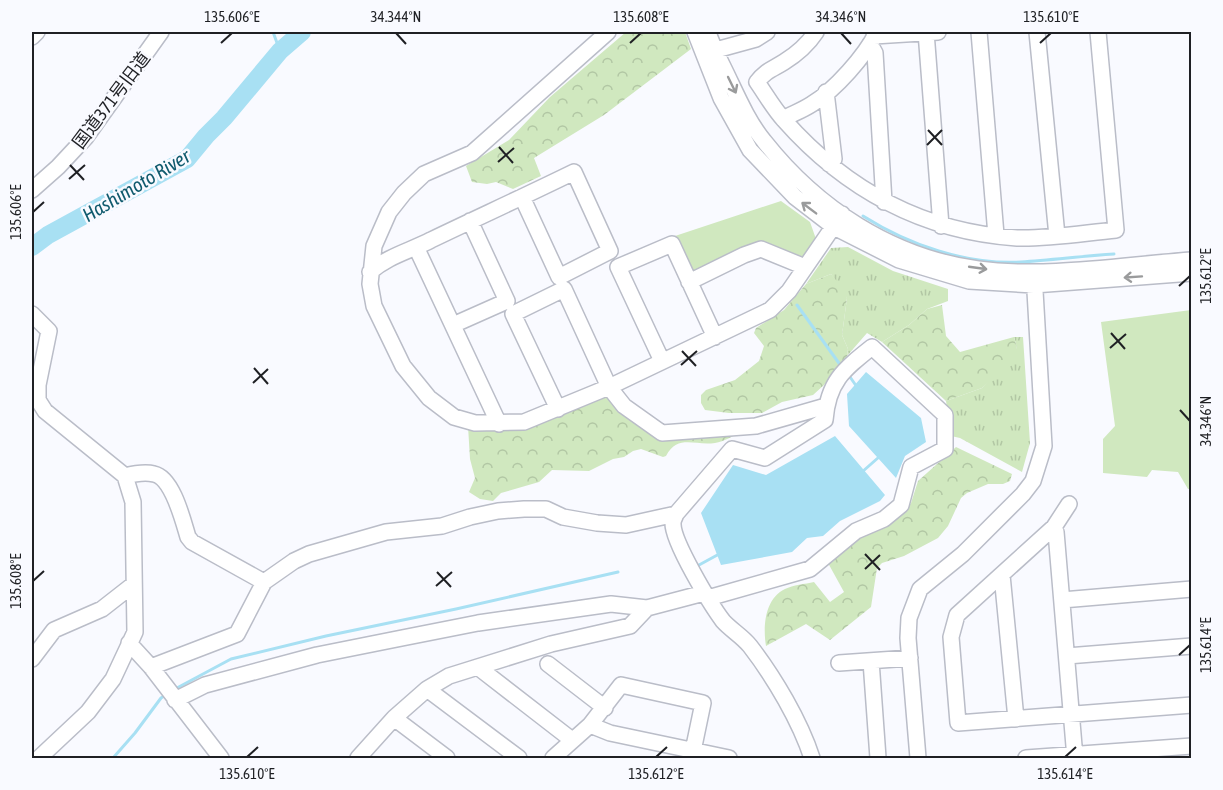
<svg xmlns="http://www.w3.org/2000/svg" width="1223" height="790" font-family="'Asap Condensed','Noto Sans JP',sans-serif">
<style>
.grass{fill:url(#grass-tufts)}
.forest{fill:url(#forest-crowns)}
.park{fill:#d0e8bf}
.water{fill:#a8e0f3}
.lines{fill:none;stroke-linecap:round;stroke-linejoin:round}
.stream{stroke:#a8e0f3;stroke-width:3}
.river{stroke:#a8e0f3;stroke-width:18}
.minor-casing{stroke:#babdc8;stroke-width:18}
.minor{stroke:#fff;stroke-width:15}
.oneway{stroke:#9a9b9c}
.ticks{fill:none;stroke:#1f2024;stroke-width:2}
.labels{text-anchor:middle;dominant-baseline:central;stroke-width:5;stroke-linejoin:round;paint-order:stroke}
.street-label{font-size:18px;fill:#1f2024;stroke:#f9faff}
.water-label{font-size:20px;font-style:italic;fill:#105b6e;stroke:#f9faff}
.neatline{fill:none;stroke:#1f2024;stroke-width:2}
.ticks-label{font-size:15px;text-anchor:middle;fill:#1f2024}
</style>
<defs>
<pattern id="grass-tufts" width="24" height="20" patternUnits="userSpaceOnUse" patternTransform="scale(1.5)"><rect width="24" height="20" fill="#d0e8bf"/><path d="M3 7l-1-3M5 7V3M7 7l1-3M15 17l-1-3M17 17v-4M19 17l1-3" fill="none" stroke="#b2c7a4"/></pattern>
<pattern id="forest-crowns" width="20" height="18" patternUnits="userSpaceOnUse" patternTransform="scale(1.5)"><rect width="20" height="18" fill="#d0e8bf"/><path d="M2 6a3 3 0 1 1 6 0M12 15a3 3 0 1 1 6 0" fill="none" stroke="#b2c7a4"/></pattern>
</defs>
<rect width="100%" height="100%" fill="#f9faff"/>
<!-- grass -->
<path class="grass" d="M 848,247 L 893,271 L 948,289 L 948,301 L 927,309 L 909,325 L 882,342 L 867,333 L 847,356 L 848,349 L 842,335 L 847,298 L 831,274 L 806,284 L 831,248 Z
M 1014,337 L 1023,337 L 1030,443 L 1022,472 L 960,438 L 951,436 L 946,401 L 982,388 L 1017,348 Z"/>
<!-- forest -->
<path class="forest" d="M 626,32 L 685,32 L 691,49 L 604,115 L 534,158 L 541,176 L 513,189 L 496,182 L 487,184 L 472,182 L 466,166 L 509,140 L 550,97 Z
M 831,274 L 845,291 L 847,298 L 842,335 L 848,349 L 847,356 L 824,385 L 813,395 L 782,402 L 762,413 L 729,413 L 705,410 L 701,403 L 701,395 L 706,390 L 735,380 L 759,361 L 764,346 L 754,333 L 756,328 L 784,310 L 806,284 Z
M 942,305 L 946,336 L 960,352 L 1014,337 L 1017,348 L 1015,355 L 982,388 L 946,401 L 882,342 L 909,325 L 927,309 Z
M 605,395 L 628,410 L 660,436 L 742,432 C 734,435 724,442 715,443 C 694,446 678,434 666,456 L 663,457 L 641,449 L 633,451 L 624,457 L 613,459 L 589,471 L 552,470 L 539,482 L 501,493 L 493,501 L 480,499 L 469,492 L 475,478 L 470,459 L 468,426 C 510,443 567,411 605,395 Z
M 956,447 L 1012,474 L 1010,481 L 1003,484 L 988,484 L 967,493 L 961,498 L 948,526 L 938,538 L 904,556 L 882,563 L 877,568 L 871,607 L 830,640 L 806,624 L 766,646 C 763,628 764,599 785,589 C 793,585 805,584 814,582 L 830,602 L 844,592 L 828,563 L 852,542 L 902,515 L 911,503 L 918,481 Z"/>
<!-- park -->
<path class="park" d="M 781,201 L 810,222 L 816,239 L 803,257 L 760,241 L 693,272 L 675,236 Z
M 1191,310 L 1191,489 L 1188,489 L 1178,472 L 1152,470 L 1147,477 L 1103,473 L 1103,439 L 1115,426 L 1101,322 Z"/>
<!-- water -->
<path class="water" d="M 866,372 L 921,418 L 926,442 L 905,456 L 896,478 L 849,426 L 847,394 Z
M 835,436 L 885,495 L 880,501 L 840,521 L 823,536 L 807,538 L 792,552 L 721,565 L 701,513 L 733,465 L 766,475 Z"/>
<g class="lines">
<!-- stream -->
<path class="stream" d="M 273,32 L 280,51
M 863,216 C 909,245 966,265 1021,262 C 1052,260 1083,256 1114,254
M 797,305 L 841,366
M 850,377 L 857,387
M 862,472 L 879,457
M 699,565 L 721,553
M 175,689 L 231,659 L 326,636 L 456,609 L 618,572
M 113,758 L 135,733 L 161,698 L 167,694"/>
<!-- river -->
<path class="river" d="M 32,247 L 48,235 L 187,159 L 206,136 L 224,118 L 280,51 L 302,32"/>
<defs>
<path id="minor" d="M 608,32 L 472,153 L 424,174 L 404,193 L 389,212 L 374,246 L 370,284 L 374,306 L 403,366 L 429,398 L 454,417 L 475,423 L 524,422 L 609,387 L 770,310 L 789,291 L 842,214
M 695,32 L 721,98 L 750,150 L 795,197 L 834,227 L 899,260 L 969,281 L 1034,285 L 1192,273
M 708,32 C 713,48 721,62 728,77 C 738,98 749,123 764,141 C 817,208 891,257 978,269 C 1047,278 1122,265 1192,260
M 816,32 C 808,44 797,54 784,62 C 773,69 765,71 757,82 C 766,95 774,109 784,120 C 845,189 923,232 1017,238 C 1049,239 1084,233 1116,230 L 1098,32
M 926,32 L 941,226
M 979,32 L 996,235
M 1037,32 L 1057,236
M 874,36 L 938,32
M 32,37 L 37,32
M 870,44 L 875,53 L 884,202
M 705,53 L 756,39 L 767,32
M 826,92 L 834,159 L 829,164
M 783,119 C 792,114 803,110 812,104 C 835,90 865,56 877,32
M 32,190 L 58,167 L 86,137 L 161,32
M 416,247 L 499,424
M 370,272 C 388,256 410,251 431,240 C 479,217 527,195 574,172 L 610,251 L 559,277 L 522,197
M 689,282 L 744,255 L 761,249 L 805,267
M 32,314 L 49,331 L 38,385 L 38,400 L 45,411 L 125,476 L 133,502 L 135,632 L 113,679 L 88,712 L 39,758
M 453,325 L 507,301 L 470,221
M 662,361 L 618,267 L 672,244 L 715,337
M 558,409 L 513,314 L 564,289 L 609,387 L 624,406 L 662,433 L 756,426 L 826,406
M 125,476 C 133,474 146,472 154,474 C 173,478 183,521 188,537 L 192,542 L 264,582
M 1069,504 L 1054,527 L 957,615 L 951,637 L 958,723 L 1192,705
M 1056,532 L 1075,758
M 1002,575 L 1016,719
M 708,598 L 810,569 L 856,531 L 884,519 L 901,505 L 911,467 L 945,449 L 945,415 L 872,347 C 843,370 828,382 825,420 L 765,458 L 732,449 L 676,514 C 675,517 673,520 673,523 C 672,541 711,605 723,621 C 731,630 742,636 750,646 C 774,677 800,721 812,758
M 1062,600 L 1192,589
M 129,643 L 151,667 L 221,758
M 1067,656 L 1192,646
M 32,659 L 54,630 L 102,609 L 134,584
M 871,661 L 878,758
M 839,663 L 910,658
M 548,664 L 605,708
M 151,667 L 237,634 L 264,582 L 294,561 L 309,554 L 386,532 L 442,526 L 470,517 L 498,511 L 524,509 L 546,509 L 563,517 L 597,523 L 626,525 L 676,514
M 479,668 L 572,740
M 427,689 L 519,758
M 175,700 L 205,685 L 317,655 L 402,638 L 478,623 L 611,604 L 647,608 L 704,593
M 394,718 L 427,689 L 449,676 L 551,644 L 630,626 L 647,608
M 590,725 L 610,733 L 729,758
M 358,758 L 394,718 L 447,758
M 553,758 L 590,725 L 621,685 L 703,703 L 693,751
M 918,758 L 908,638 L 909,618 L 920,589 L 963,554 L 1023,494 L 1033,481 L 1044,446 L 1034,274
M 1026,758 L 1192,746"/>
</defs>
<!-- minor casing -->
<use href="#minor" class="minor-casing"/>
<!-- minor -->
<use href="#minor" class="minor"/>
</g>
<!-- one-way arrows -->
<defs><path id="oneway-shaft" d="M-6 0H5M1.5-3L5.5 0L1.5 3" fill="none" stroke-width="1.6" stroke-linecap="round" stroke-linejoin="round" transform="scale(1.5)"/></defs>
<g class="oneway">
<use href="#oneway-shaft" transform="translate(732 85) rotate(64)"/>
<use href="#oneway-shaft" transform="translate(809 208) rotate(-143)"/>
<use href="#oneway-shaft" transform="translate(978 268) rotate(8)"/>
<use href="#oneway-shaft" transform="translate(1133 277) rotate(176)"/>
</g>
<!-- ticks -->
<path class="ticks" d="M 396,33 L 406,44M 841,33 L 851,44M 221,43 L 232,33M 630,43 L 641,33M 1040,43 L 1051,33M 928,130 L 942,145M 927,145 L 942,130M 499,147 L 513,163M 498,162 L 514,148M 70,165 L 84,180M 69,179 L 85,165M 33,212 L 44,202M 1179,286 L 1190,276M 1111,333 L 1125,349M 1110,348 L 1126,334M 682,351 L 696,366M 681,365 L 697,351M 254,368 L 268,384M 253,383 L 268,369M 1180,410 L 1190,421M 865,554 L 880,570M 865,569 L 880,555M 437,572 L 451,587M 33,581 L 44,571M 436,586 L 452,572M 1179,655 L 1190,645M 247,757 L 258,747M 656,757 L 667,747M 1065,757 L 1076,747"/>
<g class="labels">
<!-- street labels -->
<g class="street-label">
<text transform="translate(111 100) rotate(-53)">国道371号旧道</text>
</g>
<!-- water labels -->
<g class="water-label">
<text transform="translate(136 185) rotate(-31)">Hashimoto River</text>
</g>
</g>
<!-- border -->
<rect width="1223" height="790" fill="none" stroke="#f9faff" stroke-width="66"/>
<rect x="33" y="33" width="1157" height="724" class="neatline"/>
<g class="ticks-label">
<text x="232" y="22">135.606°E</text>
<text x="396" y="22">34.344°N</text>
<text x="641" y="22">135.608°E</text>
<text x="841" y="22">34.346°N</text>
<text x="1051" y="22">135.610°E</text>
<text transform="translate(16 212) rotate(-90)" y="5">135.606°E</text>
<text transform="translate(1206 276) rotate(-90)" y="5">135.612°E</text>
<text transform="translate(1206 421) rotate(-90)" y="5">34.346°N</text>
<text transform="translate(16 581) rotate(-90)" y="5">135.608°E</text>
<text transform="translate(1206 645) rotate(-90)" y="5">135.614°E</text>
<text x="247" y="779">135.610°E</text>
<text x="656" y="779">135.612°E</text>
<text x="1065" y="779">135.614°E</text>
</g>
</svg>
